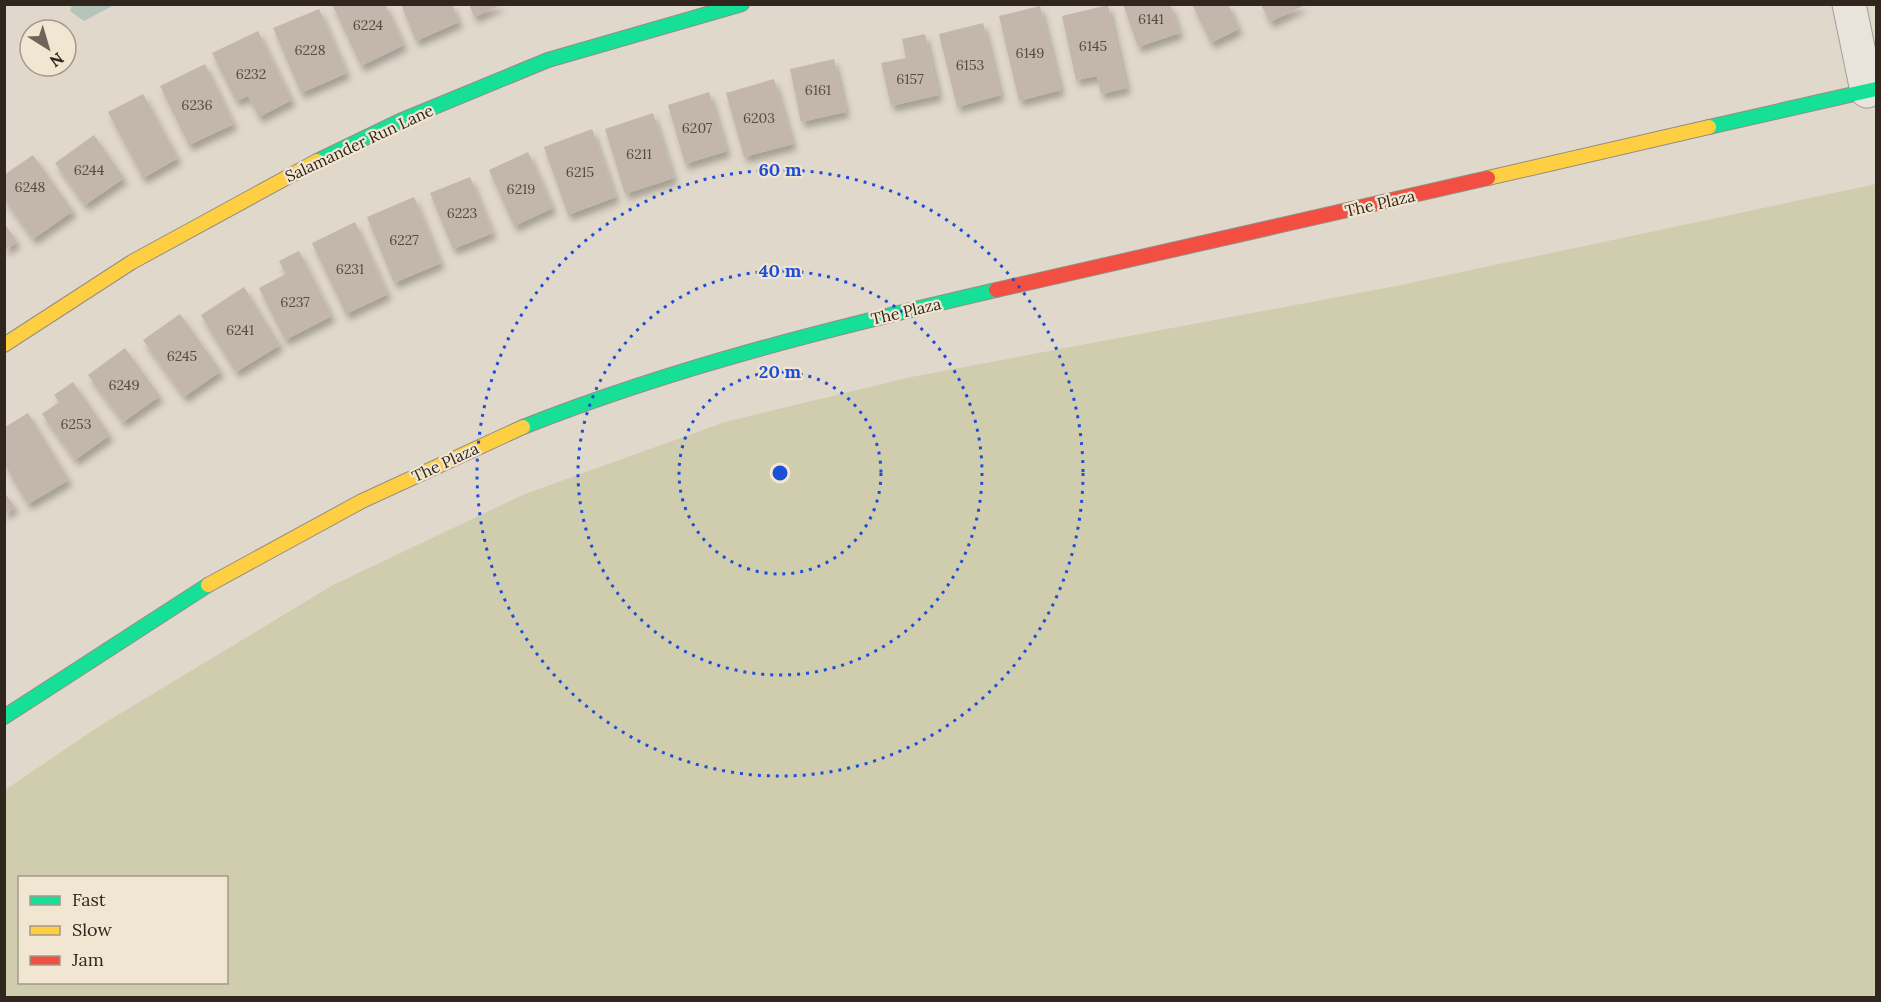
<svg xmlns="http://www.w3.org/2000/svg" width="1881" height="1002" font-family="Lora,serif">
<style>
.green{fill:#cfcdae;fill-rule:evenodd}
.water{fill:#b6c4ba}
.building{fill:#c3b7ac;filter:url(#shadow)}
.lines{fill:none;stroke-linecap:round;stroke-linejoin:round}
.street-casing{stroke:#a59d94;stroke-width:35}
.fast-casing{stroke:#948d84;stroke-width:16}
.slow-casing{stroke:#948d84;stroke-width:16}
.jam-casing{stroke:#948d84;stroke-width:16}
.street{stroke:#e8e4db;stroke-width:33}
.fast{stroke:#16e098;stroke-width:14}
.slow{stroke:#ffcf43;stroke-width:14}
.jam{stroke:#f24e42;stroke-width:14}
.ring{fill:none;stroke:#1d4ed8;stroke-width:3;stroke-dasharray:3 6}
.labels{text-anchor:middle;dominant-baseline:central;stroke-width:4.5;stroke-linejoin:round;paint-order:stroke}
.number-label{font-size:14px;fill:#564a42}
.street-label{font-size:16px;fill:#31261e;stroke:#f0e6d1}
.centre{fill:#1d4ed8;stroke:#f0e6d1;stroke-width:3}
.ring-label{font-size:18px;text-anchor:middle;font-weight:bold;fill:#1d4ed8;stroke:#f0e6d1;stroke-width:4.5;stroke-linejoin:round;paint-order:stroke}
</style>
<defs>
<filter id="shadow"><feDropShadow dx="3.5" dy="6" stdDeviation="3" flood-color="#0004"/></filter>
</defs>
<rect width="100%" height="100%" fill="#e0d8ca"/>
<!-- green -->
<path class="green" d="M 1876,184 L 1876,997 L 5,997 L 5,790 L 98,727 L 333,585 L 525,494 L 725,422 L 911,377 L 1396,286 ZM 20,878 L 226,878 L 226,982 L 20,982 Z"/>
<!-- water -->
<path class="water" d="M 72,5 L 72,4 L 114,5 L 84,21 L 70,11 Z"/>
<!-- building -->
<path class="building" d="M 332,4 L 385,4 L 404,45 L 361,66 Z
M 401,4 L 452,4 L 459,22 L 416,41 Z
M 469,4 L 503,4 L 474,17 Z
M 1123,4 L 1170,4 L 1180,33 L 1138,47 Z
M 1192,4 L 1228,4 L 1239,29 L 1211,43 Z
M 1108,5 L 1127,88 L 1101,94 L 1097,76 L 1076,80 L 1062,16 Z
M 1261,5 L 1305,5 L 1270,22 Z
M 1040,6 L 1061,90 L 1019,101 L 999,16 Z
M 319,9 L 347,73 L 301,93 L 273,28 Z
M 983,23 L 1001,95 L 957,107 L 939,34 Z
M 258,31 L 292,100 L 259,117 L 248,96 L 236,101 L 212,53 Z
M 925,34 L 939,95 L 891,106 L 881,63 L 906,58 L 902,39 Z
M 834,59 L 846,112 L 801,122 L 790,69 Z
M 205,64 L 234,124 L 189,145 L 160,86 Z
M 774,79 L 793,144 L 744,157 L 726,93 Z
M 709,92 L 727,151 L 685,164 L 668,105 Z
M 143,94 L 178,158 L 143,178 L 108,112 Z
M 653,113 L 674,178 L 625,194 L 605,129 Z
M 592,129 L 616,197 L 568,215 L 544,147 Z
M 94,135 L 124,178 L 85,205 L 55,163 Z
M 528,152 L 553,208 L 514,226 L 489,170 Z
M 33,155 L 73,211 L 33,239 L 4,198 L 4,175 Z
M 470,177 L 493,233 L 453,249 L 430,193 Z
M 414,197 L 441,263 L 394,283 L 367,217 Z
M 355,222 L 388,294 L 346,314 L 312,243 Z
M 5,224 L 17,242 L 5,250 Z
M 299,251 L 332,316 L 285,340 L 259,288 L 286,274 L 279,261 Z
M 244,287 L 280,345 L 236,372 L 201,315 Z
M 180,314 L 221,371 L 184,397 L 143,340 Z
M 125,348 L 160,396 L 123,422 L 88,375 Z
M 73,382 L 110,435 L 75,460 L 42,414 L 59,402 L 54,395 Z
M 28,413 L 69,480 L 28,504 L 5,465 L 5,427 Z
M 4,492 L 15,507 L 4,514 Z"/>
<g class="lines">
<defs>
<path id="street" d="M 1849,4 L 1867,91"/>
<path id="fast" d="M 1709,127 L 1876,89
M 317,161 L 400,121 L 548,60 L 742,4
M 523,427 C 677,366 836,327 996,290
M 4,717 L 208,585"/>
<path id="slow" d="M 1488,178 L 1709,127
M 4,345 L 132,262 L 317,161
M 208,585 L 362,501 L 523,427"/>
<path id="jam" d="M 996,290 L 1488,178"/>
</defs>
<!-- street casing -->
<use href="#street" class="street-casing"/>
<!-- fast casing -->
<use href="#fast" class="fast-casing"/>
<!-- slow casing -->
<use href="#slow" class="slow-casing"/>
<!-- jam casing -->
<use href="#jam" class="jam-casing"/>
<!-- street -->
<use href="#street" class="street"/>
<!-- fast -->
<use href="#fast" class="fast"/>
<!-- slow -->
<use href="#slow" class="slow"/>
<!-- jam -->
<use href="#jam" class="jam"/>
</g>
<!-- distance rings -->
<g class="ring">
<circle cx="780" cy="473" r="101"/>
<circle cx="780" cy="473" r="202"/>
<circle cx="780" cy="473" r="303"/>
</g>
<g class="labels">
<!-- number labels -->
<g class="number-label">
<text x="1151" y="19">6141</text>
<text x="368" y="25">6224</text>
<text x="1093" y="46">6145</text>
<text x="310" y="50">6228</text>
<text x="1030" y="53">6149</text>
<text x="970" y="65">6153</text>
<text x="251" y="74">6232</text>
<text x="910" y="79">6157</text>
<text x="818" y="90">6161</text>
<text x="197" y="105">6236</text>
<text x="759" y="118">6203</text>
<text x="697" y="128">6207</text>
<text x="639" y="154">6211</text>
<text x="89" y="170">6244</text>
<text x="580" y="172">6215</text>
<text x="30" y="187">6248</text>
<text x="521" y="189">6219</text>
<text x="462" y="213">6223</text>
<text x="404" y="240">6227</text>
<text x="350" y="269">6231</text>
<text x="295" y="302">6237</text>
<text x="240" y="330">6241</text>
<text x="182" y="356">6245</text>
<text x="124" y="385">6249</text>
<text x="76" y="424">6253</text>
</g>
<!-- street labels -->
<g class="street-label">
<text transform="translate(359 143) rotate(-25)">Salamander Run Lane</text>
<text transform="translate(1380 203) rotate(-13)">The Plaza</text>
<text transform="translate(906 311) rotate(-13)">The Plaza</text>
<text transform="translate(445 462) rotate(-25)">The Plaza</text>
</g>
</g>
<circle cx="780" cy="473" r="9" class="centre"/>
<g class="ring-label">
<text x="780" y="176">60 m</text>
<text x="780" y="277">40 m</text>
<text x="780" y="378">20 m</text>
</g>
<!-- border -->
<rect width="1881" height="1002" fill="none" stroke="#31261e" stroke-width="12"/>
<!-- legend -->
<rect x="18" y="876" width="210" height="108" fill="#f0e6d1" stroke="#a49989" stroke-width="1.5"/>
<rect x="30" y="896" width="30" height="9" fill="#16e098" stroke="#a49989" stroke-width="1.5"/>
<text x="72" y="906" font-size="18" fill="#31261e">Fast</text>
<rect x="30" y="926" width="30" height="9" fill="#ffcf43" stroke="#a49989" stroke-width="1.5"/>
<text x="72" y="936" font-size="18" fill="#31261e">Slow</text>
<rect x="30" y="956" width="30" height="9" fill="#f24e42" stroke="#a49989" stroke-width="1.5"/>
<text x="72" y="966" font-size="18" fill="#31261e">Jam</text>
<!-- north arrow -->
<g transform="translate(48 48) rotate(143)"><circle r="28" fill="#f0e6d1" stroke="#a49989" stroke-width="1.5"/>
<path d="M0-4.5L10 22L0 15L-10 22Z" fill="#6e645a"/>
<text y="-9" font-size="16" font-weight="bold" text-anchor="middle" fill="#31261e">N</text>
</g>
</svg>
